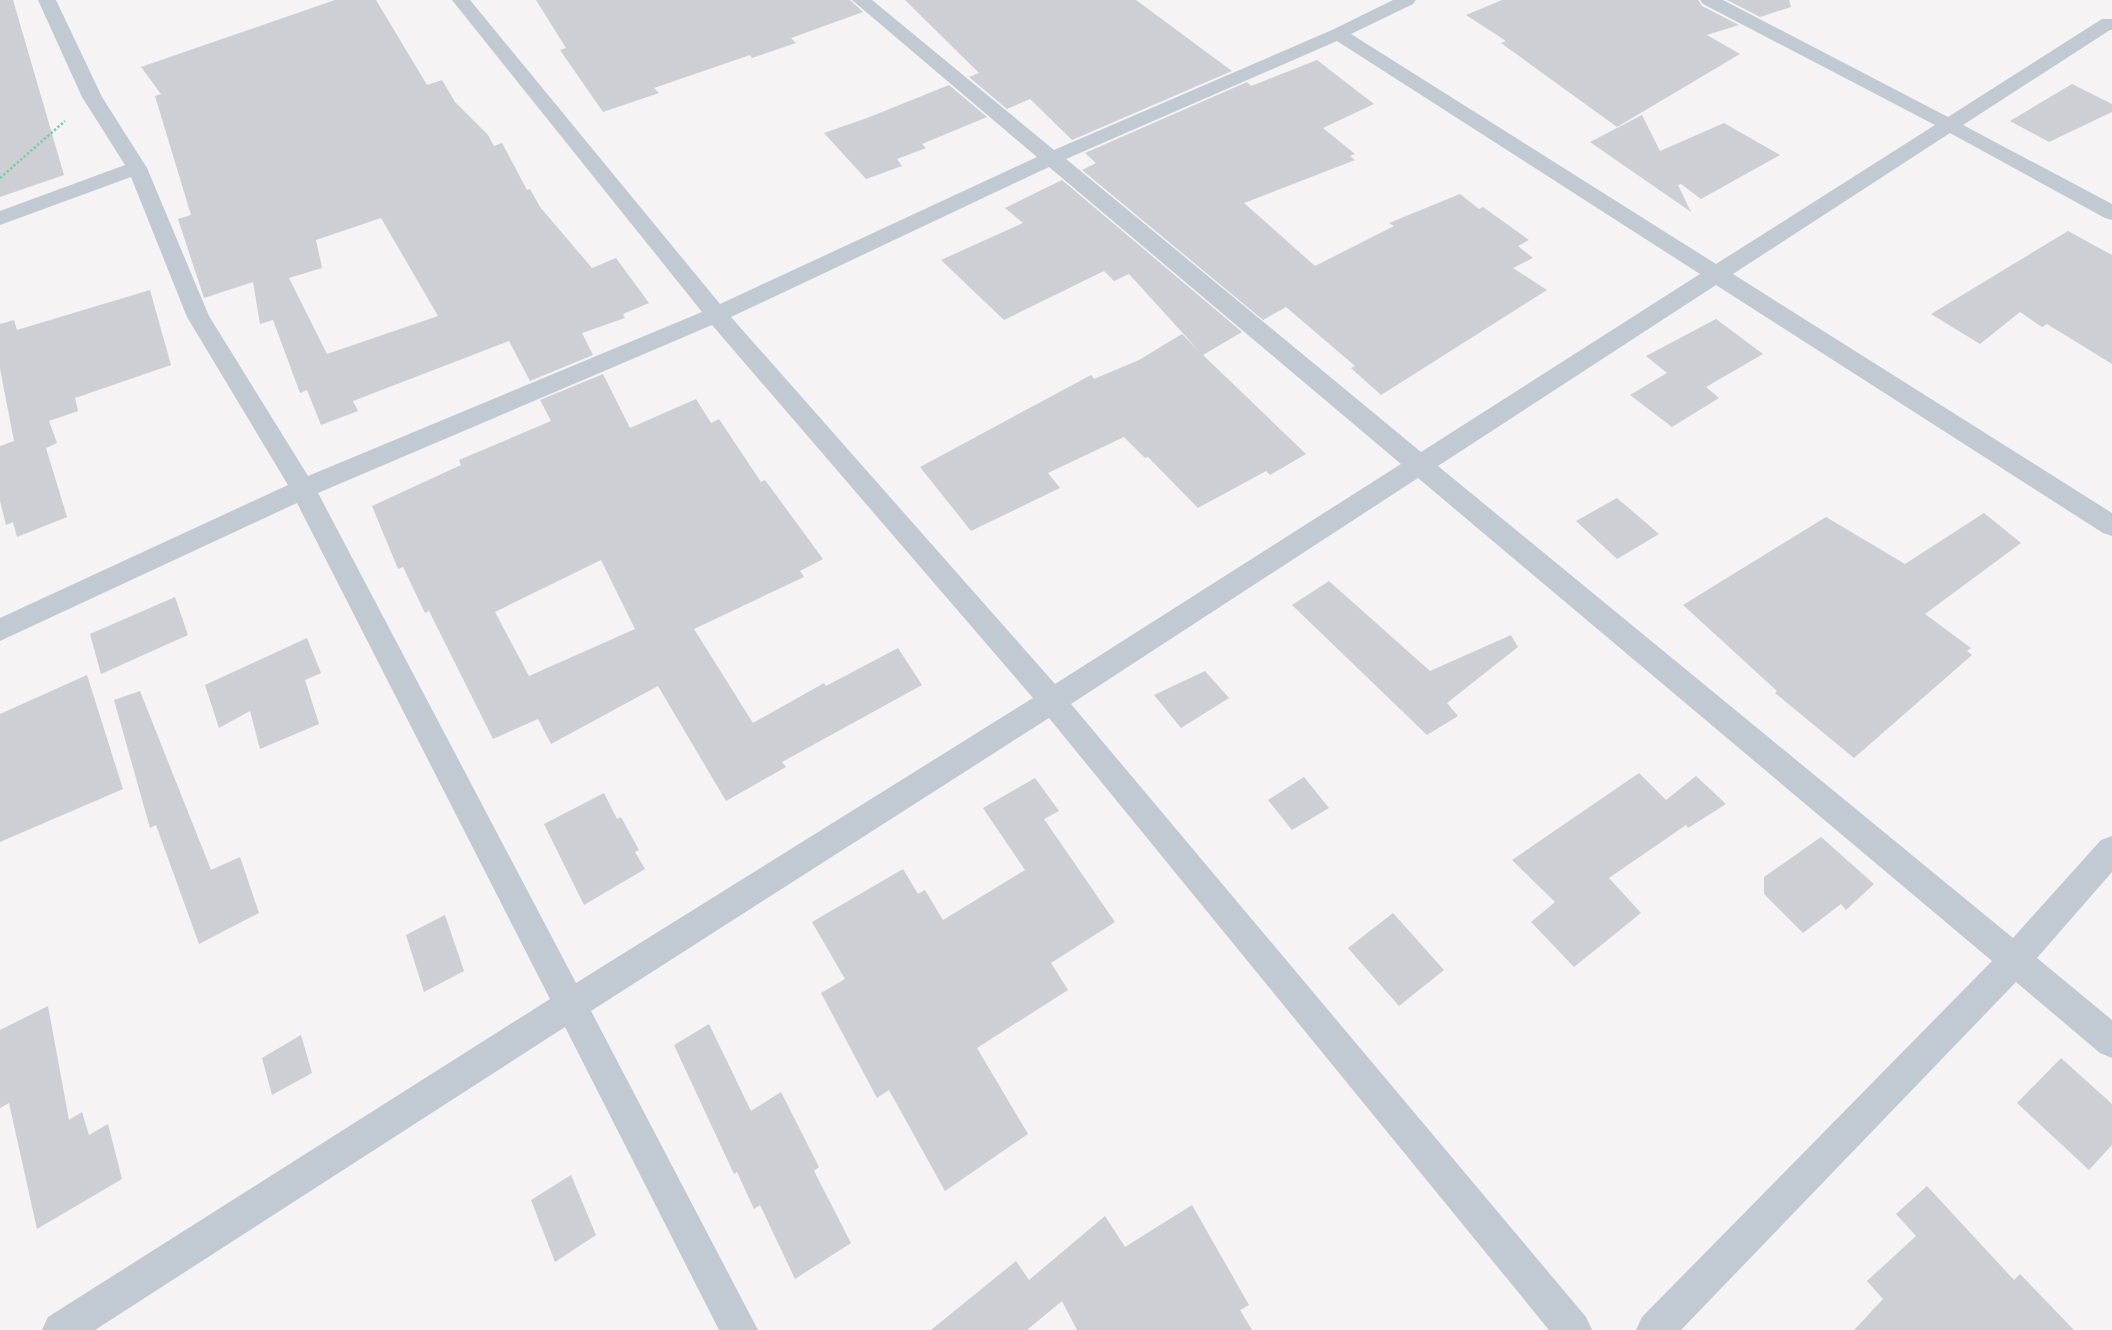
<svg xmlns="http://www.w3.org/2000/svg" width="2112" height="1330" font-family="Figtree,sans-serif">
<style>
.building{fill:#cdcfd5;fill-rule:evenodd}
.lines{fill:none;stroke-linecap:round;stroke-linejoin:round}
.path{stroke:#7ad0a6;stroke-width:2.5;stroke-dasharray:2.5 2;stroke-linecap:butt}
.minor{fill:#c1cad2;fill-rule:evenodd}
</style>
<rect width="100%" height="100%" fill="#f5f3f3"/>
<!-- building -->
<path class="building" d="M 0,0 L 13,0 L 64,175 L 0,197 Z
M 335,0 L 376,0 L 427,85 L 442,80 L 455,102 L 488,135 L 494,146 L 502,143 L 527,190 L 530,189 L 540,207 L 592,268 L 616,258 L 649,303 L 623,314 L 625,318 L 582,333 L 593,355 L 530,381 L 509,341 L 353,401 L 358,411 L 321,425 L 307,390 L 300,393 L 273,320 L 260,324 L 253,282 L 204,298 L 178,219 L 191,215 L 155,96 L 161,94 L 141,67 ZM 381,218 L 438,316 L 327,354 L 289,278 L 322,268 L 316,240 Z
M 536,0 L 850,0 L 863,12 L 791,38 L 796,43 L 752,58 L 750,55 L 654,88 L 659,93 L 603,112 L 560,50 L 566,48 Z
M 905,0 L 1136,0 L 1232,71 L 1072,140 L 1030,99 L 1007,109 L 969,77 L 979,73 Z
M 1502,0 L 1698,0 L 1702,6 L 1739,25 L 1707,35 L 1740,54 L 1617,127 L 1501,43 L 1506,41 L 1466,15 Z
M 1727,0 L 1789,0 L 1791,7 L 1760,17 Z
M 1317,60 L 1374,104 L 1323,128 L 1355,154 L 1350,156 L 1355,160 L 1244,203 L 1315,266 L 1394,226 L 1389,223 L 1460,194 L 1479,209 L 1483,207 L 1529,240 L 1518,246 L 1533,258 L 1513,268 L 1547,290 L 1381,395 L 1351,368 L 1355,366 L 1286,307 L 1263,320 L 1082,170 L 1096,163 L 1085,153 L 1247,82 L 1251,86 Z
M 2072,84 L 2112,104 L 2112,112 L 2049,142 L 2010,121 Z
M 949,85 L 987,117 L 922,144 L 926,148 L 897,159 L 902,166 L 866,179 L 824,133 L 867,118 Z
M 1642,115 L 1660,151 L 1724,123 L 1780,155 L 1701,199 L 1681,184 L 1678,185 L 1691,212 L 1590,142 Z
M 1062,180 L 1242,332 L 1203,355 L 1306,454 L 1270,475 L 1266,471 L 1198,508 L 1148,457 L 1145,458 L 1124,437 L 1048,473 L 1060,488 L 971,531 L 920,467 L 1091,375 L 1094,379 L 1139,360 L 1182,334 L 1200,352 L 1129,274 L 1114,281 L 1104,271 L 1004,320 L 941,260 L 1023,223 L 1005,208 Z
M 2068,231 L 2112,255 L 2112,364 L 2047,324 L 2042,327 L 2020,312 L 1980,344 L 1931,314 Z
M 150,290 L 171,365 L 75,398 L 78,411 L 49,421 L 57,443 L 46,448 L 67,517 L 17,537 L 13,522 L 6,525 L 0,501 L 0,446 L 14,441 L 0,369 L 0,324 L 14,320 L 17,330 Z
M 1716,319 L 1763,354 L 1706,387 L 1719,398 L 1672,427 L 1630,395 L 1667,373 L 1646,356 Z
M 603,374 L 630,428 L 696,399 L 711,423 L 719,419 L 761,482 L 765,480 L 823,559 L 800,571 L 804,577 L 694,629 L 753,723 L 824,683 L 826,686 L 898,648 L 922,685 L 782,762 L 786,767 L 726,801 L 658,686 L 551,744 L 538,719 L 493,739 L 429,611 L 425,613 L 403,567 L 398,569 L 372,506 L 461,465 L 459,460 L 551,421 L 540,400 ZM 601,560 L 635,629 L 529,676 L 495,612 Z
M 1617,498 L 1659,534 L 1617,559 L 1576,521 Z
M 1984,513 L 2021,543 L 1925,614 L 1971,648 L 1967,651 L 1972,655 L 1854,758 L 1775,693 L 1777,691 L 1683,605 L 1826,517 L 1905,564 Z
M 1329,581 L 1430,671 L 1511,635 L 1518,647 L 1447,703 L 1458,716 L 1427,735 L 1292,605 Z
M 175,597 L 188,635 L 101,674 L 90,634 Z
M 307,638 L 321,673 L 305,680 L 319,724 L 260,749 L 250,711 L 219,728 L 205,685 Z
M 1205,671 L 1229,698 L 1181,728 L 1154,695 Z
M 87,675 L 123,789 L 0,842 L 0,714 Z
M 140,691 L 211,870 L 240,857 L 259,913 L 199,944 L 156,825 L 150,828 L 114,700 Z
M 1639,773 L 1666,800 L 1696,776 L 1726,804 L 1688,828 L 1686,825 L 1609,878 L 1641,913 L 1574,967 L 1531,922 L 1555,902 L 1512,860 Z
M 1304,777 L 1329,808 L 1292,830 L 1268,800 Z
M 1035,778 L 1059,811 L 1044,819 L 1115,922 L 1051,963 L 1068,990 L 977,1048 L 1028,1134 L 945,1191 L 889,1090 L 877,1098 L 821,993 L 845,979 L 812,922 L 903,869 L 918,894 L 925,890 L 943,920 L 1025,870 L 983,808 Z
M 604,793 L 617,819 L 621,817 L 639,850 L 635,852 L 645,869 L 584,905 L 544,824 Z
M 1821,837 L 1874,884 L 1846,910 L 1841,904 L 1803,933 L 1764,894 L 1764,877 Z
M 1393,913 L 1444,970 L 1399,1006 L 1348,948 Z
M 445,915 L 464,971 L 424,992 L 406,935 Z
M 48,1006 L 69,1120 L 82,1112 L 89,1135 L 108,1124 L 122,1179 L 37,1229 L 9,1103 L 0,1108 L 0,1030 Z
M 709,1024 L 751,1111 L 781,1092 L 819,1167 L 814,1171 L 851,1243 L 795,1279 L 760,1205 L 754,1209 L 737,1172 L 734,1174 L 674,1045 Z
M 301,1035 L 312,1073 L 272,1095 L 262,1058 Z
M 2061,1058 L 2112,1104 L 2112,1145 L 2089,1170 L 2017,1103 Z
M 571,1175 L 596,1235 L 555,1262 L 531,1200 Z
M 1927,1186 L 2014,1280 L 2020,1274 L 2074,1330 L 1854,1330 L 1883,1299 L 1867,1281 L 1916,1236 L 1896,1214 Z
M 1192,1205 L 1249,1305 L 1240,1310 L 1252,1330 L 1077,1330 L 1062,1301 L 1027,1330 L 931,1330 L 1016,1261 L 1029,1280 L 1105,1216 L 1125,1247 Z"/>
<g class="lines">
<!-- path -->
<path class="path" d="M 0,178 L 65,121"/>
<!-- minor -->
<path class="minor" d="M 38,0 L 56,0 L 102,97 L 147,168 L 209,316 L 308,476 L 702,312 L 452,0 L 470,0 L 720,304 L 1037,157 L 852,0 L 872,0 L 1054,150 L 1332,30 L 1393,0 L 1416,0 L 1413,4 L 1351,34 L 1716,264 L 1935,125 L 1703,4 L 1700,0 L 1723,0 L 1948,117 L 2102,19 L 2112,19 L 2112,30 L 2110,30 L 1963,125 L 2112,204 L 2112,220 L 2105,218 L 1950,133 L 1733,274 L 2112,513 L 2112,536 L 2103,533 L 1716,285 L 1438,466 L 2013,938 L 2101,840 L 2112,836 L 2112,872 L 2037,958 L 2112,1020 L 2112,1058 L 2100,1053 L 2016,982 L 1681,1330 L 1636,1330 L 1642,1317 L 1992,961 L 1418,478 L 1071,704 L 1586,1317 L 1592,1330 L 1549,1330 L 1049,718 L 591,1011 L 758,1330 L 719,1330 L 565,1027 L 95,1330 L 42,1330 L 48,1317 L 550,999 L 297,503 L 0,641 L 0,618 L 288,485 L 187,317 L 131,177 L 0,225 L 0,211 L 125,165 L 82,97 ZM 1337,41 L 1700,274 L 1421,452 L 1066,159 ZM 1049,167 L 1401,464 L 1055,684 L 731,317 ZM 712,325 L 1033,698 L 576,983 L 318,493 Z"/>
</g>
</svg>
